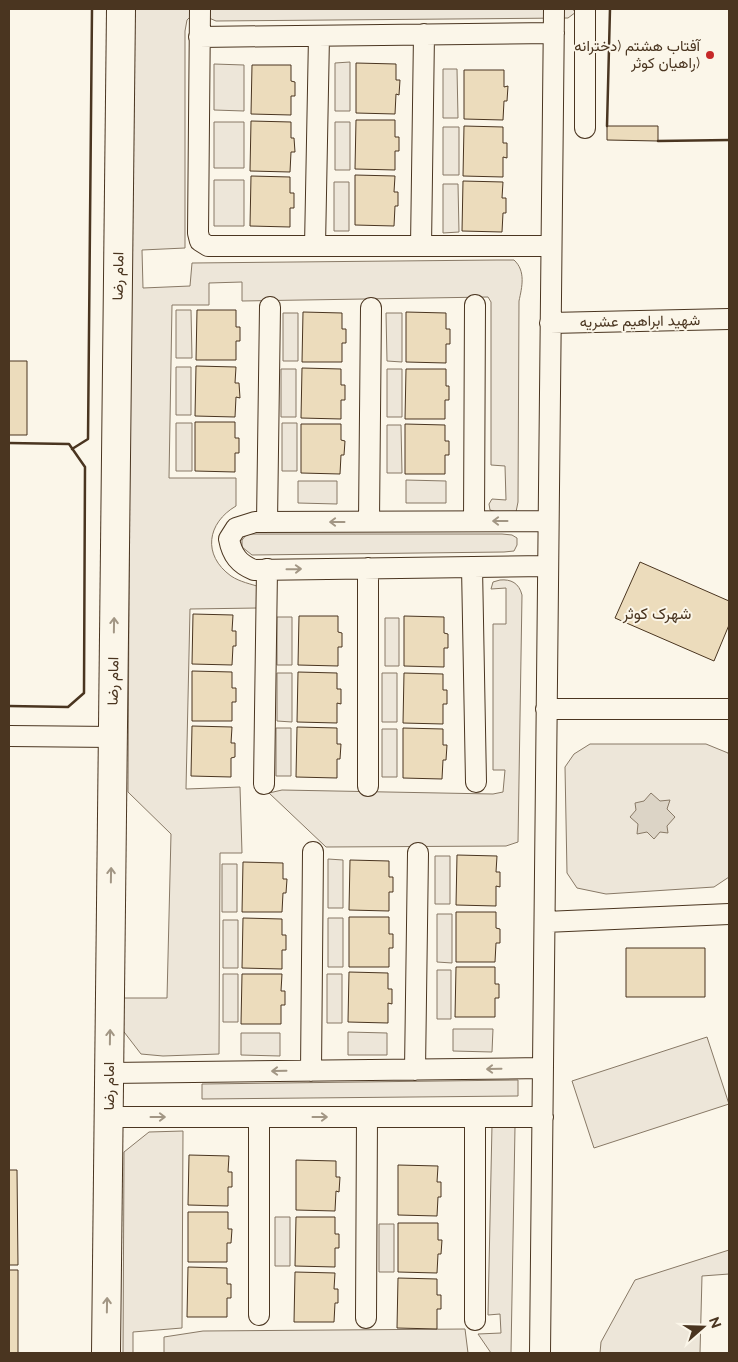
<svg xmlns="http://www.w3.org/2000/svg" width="738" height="1362" font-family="Raleway,Vazirmatn,sans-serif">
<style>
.green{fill:#ede6d9;stroke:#887966}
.water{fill:#dcd4c6;stroke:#887966}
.building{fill:#ecdcbc;stroke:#4a3520}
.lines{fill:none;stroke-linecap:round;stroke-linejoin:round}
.minor-casing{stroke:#4a3520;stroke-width:22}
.secondary-casing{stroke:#4a3520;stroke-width:30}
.minor{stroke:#fbf6e9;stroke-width:20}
.secondary{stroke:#fbf6e9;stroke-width:28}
.wall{stroke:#4a3520;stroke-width:2.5}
.oneway{stroke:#a29684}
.poi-dot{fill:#c62828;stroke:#fbf6e9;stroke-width:2}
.labels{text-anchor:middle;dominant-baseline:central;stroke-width:4;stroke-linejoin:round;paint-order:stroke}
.poi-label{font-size:15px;fill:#4a3520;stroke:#fbf6e9;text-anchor:end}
.street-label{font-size:15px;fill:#4a3520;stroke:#fbf6e9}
.neighbourhood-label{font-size:16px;fill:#4a3520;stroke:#fbf6e9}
</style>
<rect width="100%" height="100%" fill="#fbf6e9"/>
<!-- green -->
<path class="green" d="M 132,9 L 572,9 L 576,12 L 568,18 L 216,21 L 195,12 L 187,20 L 185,31 L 185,248 L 142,250 L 143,288 L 190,286 L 192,263 L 497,260 L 514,260 C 526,271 522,287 519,301 L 518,502 L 516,512 L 507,515 L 490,510 L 489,504 L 492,499 L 506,500 L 505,466 L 491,465 L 491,302 L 488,297 L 242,301 L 242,282 L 209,283 L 209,305 L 172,305 L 169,478 L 236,478 L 236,506 C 207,523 202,555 231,576 C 240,582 251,584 260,587 L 259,608 L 190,609 L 186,789 L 240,787 L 242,853 L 220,853 L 219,1054 L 163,1056 L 141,1054 L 121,1028 L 120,998 L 167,998 L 171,834 L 128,792 Z
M 350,62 L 350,111 L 335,111 L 335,63 Z
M 214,64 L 244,65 L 244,111 L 214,110 Z
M 443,69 L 457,69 L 458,118 L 443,118 Z
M 214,122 L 244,122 L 244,168 L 214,168 Z
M 335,122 L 350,122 L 350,170 L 335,170 Z
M 443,127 L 459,127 L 459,175 L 443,175 Z
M 214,180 L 244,180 L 244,226 L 214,226 Z
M 334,182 L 349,182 L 349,231 L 334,231 Z
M 443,184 L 458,184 L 459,232 L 443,233 Z
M 176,310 L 191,310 L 192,358 L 176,358 Z
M 283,313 L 298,313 L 298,361 L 283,361 Z
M 386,313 L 402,313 L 402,362 L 387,361 Z
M 176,367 L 191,367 L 191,415 L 176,415 Z
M 281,369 L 296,369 L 296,417 L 281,417 Z
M 387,369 L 402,369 L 402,417 L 387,417 Z
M 176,423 L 192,423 L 192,471 L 176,471 Z
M 282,423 L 297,423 L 297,471 L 282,471 Z
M 387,425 L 401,425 L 402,473 L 387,473 Z
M 406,480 L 446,481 L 446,503 L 406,503 Z
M 298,481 L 337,481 L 337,504 L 298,503 Z
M 247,534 L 502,534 L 512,535 L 517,538 L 517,545 L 514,551 L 504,552 L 252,555 L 242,547 L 242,540 Z
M 500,580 C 511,579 519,583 522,595 L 518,842 L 506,846 L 326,847 L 269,793 L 282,790 L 493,794 L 503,792 L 505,770 L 493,770 L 493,624 L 506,624 L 506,588 L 491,589 L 493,582 Z
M 277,617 L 292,617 L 292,665 L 277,665 Z
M 385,618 L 399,618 L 399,666 L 385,666 Z
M 277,673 L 292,673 L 292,722 L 277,721 Z
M 382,673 L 397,673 L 397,722 L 382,722 Z
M 276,728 L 291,728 L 291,776 L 276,776 Z
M 382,729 L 397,729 L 397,777 L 382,777 Z
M 590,744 L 706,744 L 728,753 L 729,755 L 729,877 L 714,887 L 606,894 L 577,888 L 567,873 L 565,767 L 574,754 Z
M 435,856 L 450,856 L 450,904 L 435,904 Z
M 328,859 L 343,860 L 343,908 L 328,908 Z
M 222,864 L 237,864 L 237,912 L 222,912 Z
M 437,914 L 452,914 L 452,963 L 437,962 Z
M 328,918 L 343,918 L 343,967 L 328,967 Z
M 223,920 L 238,920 L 238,968 L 223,968 Z
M 437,970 L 451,970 L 451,1019 L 437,1019 Z
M 223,974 L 238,974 L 238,1022 L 223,1022 Z
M 327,974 L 342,974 L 342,1023 L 327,1023 Z
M 453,1029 L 493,1029 L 492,1052 L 453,1051 Z
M 348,1032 L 387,1033 L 387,1055 L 348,1055 Z
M 241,1033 L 280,1033 L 280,1056 L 241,1055 Z
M 707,1037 L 729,1104 L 594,1148 L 572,1081 Z
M 518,1080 L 518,1096 L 202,1099 L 202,1084 Z
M 492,1125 L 515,1127 L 511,1353 L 491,1353 L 478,1334 L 501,1333 L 500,1314 L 488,1315 Z
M 183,1131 L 182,1328 L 133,1332 L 133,1353 L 123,1353 L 124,1152 L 149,1132 Z
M 275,1217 L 290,1217 L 290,1266 L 275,1266 Z
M 379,1224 L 394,1224 L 394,1272 L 379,1272 Z
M 729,1250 L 729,1274 L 702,1276 L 700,1353 L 600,1353 L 601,1342 L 635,1280 Z
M 465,1329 L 468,1353 L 164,1353 L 164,1337 L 203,1331 Z"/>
<!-- water -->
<path class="water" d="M 651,793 L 660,801 L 670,800 L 667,809 L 675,817 L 667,826 L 668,833 L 660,832 L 654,839 L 647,832 L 637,834 L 638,824 L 630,817 L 636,810 L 635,803 L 644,801 Z"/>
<!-- building -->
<path class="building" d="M 356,63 L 396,64 L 396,80 L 400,80 L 399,95 L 396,94 L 395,114 L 356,113 Z
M 252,65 L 291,65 L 291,81 L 295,82 L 295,96 L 291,96 L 291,115 L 251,114 Z
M 464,70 L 504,70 L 504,87 L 508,86 L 507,101 L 504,101 L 503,120 L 464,119 Z
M 356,120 L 395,120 L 395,137 L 399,137 L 399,151 L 395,151 L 395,170 L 355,169 Z
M 251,121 L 291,122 L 291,138 L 294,138 L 295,152 L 291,152 L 290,172 L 250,171 Z
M 464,126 L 503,127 L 503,143 L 507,143 L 507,158 L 503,157 L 503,177 L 463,176 Z
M 607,126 L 658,126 L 658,141 L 607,140 Z
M 355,175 L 395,176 L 394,192 L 398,192 L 398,206 L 395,206 L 394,226 L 355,225 Z
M 251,176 L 290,177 L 290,193 L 294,193 L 294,208 L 290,208 L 290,227 L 250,226 Z
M 463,181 L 503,182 L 502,198 L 506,198 L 506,213 L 503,213 L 502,232 L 462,231 Z
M 197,310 L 236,310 L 236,327 L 240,327 L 240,341 L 236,341 L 236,360 L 196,360 Z
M 303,312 L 342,313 L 342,329 L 346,329 L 346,343 L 342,343 L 342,362 L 302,362 Z
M 406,312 L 446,313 L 446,329 L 450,329 L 450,344 L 446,344 L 446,363 L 406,362 Z
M 9,361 L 27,361 L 27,435 L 9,435 Z
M 196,366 L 236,367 L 235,383 L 239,383 L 240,398 L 236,397 L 235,417 L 195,416 Z
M 302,368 L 341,369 L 341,385 L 345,385 L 345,400 L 341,400 L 341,419 L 301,418 Z
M 406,369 L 446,369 L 446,386 L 449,386 L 449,400 L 445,400 L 445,419 L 405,419 Z
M 195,422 L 235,422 L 235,438 L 239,438 L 239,453 L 235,453 L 235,472 L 195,471 Z
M 301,424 L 341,424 L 341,440 L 345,441 L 344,455 L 341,455 L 340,474 L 301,473 Z
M 405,424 L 445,425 L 445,441 L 449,441 L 449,455 L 445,455 L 445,474 L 405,474 Z
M 640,562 L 729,601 L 729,625 L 714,661 L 615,618 Z
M 193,614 L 233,615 L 232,631 L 236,631 L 236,646 L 233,646 L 232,665 L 192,664 Z
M 299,616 L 338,616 L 338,632 L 342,633 L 342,647 L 338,647 L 338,666 L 298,665 Z
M 404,616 L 444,617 L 444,633 L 448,634 L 448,648 L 444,648 L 444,667 L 404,666 Z
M 192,671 L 232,672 L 232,688 L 236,688 L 236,702 L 232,702 L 232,721 L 192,721 Z
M 298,672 L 337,673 L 337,689 L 341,689 L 341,704 L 337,703 L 337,723 L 297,722 Z
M 404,673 L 443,674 L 443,690 L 447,690 L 447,704 L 443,704 L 443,724 L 403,723 Z
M 192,726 L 232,727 L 231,743 L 235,743 L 235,757 L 231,758 L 231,777 L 191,776 Z
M 297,727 L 337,728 L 337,744 L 341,744 L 340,759 L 337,759 L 337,778 L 296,777 Z
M 403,728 L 443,729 L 443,745 L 447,745 L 446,760 L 443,760 L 442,779 L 403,778 Z
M 457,855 L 497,856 L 496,872 L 500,872 L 500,887 L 496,886 L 496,906 L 456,905 Z
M 350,860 L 389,861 L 389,877 L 393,877 L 393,892 L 389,892 L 389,911 L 349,910 Z
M 243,862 L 283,863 L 283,879 L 287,879 L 286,893 L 283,893 L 282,912 L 242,912 Z
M 456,912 L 496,912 L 496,928 L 500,929 L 500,943 L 496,943 L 495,962 L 456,962 Z
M 349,917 L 389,917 L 389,934 L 393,934 L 393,948 L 389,948 L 389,967 L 349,967 Z
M 243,918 L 282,919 L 282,935 L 286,935 L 286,950 L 282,950 L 282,969 L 242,968 Z
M 626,948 L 705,948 L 705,997 L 626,997 Z
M 456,967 L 495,967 L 495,984 L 499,984 L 499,998 L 495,998 L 495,1017 L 455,1017 Z
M 349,972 L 388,973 L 388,989 L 392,989 L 392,1004 L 388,1003 L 388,1023 L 348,1022 Z
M 242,974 L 282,974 L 281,991 L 285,991 L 285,1005 L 281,1005 L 281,1024 L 241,1024 Z
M 189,1155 L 229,1156 L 228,1172 L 232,1172 L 232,1187 L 228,1187 L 228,1206 L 188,1205 Z
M 296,1160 L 336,1161 L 336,1177 L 340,1177 L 339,1192 L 336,1191 L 335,1211 L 296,1210 Z
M 398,1165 L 438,1166 L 437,1182 L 441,1182 L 441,1197 L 438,1197 L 437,1216 L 398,1215 Z
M 9,1170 L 17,1170 L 18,1265 L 9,1265 Z
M 188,1212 L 228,1212 L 228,1229 L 232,1229 L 231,1243 L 227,1243 L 227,1262 L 188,1262 Z
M 296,1217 L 335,1217 L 335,1234 L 339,1234 L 339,1248 L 335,1248 L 335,1267 L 295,1266 Z
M 398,1223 L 438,1223 L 438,1240 L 442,1240 L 441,1254 L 438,1254 L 437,1273 L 398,1272 Z
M 188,1267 L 227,1268 L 227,1284 L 231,1284 L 231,1298 L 227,1298 L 227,1317 L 187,1317 Z
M 9,1270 L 18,1270 L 18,1353 L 9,1353 Z
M 295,1272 L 335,1273 L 334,1289 L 338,1289 L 338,1303 L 335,1303 L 334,1322 L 294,1322 Z
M 398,1278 L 437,1279 L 437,1295 L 441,1295 L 441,1309 L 437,1309 L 437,1329 L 397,1328 Z"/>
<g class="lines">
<defs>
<path id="minor" d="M 200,9 L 198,233 L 200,241 L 208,246 L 551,246
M 585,9 L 585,128
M 199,37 L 554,33
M 315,246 L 319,36
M 421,246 L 424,34
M 550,323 L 729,319
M 369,521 L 371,308
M 474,521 L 475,305
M 267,522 L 270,307
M 548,566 L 254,570 C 239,564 232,555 229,539 L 236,528 L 255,522 L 548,521
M 472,567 L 476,782
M 546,709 L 729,709
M 9,736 L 113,737
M 264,784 L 267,569
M 368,786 L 368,568
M 545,922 L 729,914
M 415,1070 L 418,853
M 311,1071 L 313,852
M 109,1073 L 543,1068
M 109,1117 L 543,1117
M 259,1117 L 259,1315
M 366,1318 L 367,1117
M 475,1320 L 475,1117
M 540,1353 L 554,9"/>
<path id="secondary" d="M 106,1353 L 121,9"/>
</defs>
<!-- minor casing -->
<use href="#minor" class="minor-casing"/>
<!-- secondary casing -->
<use href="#secondary" class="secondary-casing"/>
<!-- minor -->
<use href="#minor" class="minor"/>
<!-- secondary -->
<use href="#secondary" class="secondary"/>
<!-- wall -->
<path class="wall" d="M 607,126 L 610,9
M 658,141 L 729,140
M 9,443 L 69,444 L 85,467 L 84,693 L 68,707 L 9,706
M 72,449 L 88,439 L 92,9"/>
</g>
<!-- one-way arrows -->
<defs><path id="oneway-shaft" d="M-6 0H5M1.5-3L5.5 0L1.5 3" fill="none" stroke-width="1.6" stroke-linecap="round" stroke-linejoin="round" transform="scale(1.25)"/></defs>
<g class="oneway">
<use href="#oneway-shaft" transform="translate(500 521) rotate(180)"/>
<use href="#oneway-shaft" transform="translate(337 522) rotate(180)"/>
<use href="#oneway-shaft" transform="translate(294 569) rotate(-1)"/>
<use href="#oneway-shaft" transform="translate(114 625) rotate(-89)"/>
<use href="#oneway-shaft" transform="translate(111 875) rotate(-89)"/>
<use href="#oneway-shaft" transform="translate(110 1037) rotate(-89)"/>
<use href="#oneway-shaft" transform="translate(494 1069) rotate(179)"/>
<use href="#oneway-shaft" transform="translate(279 1071) rotate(179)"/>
<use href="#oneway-shaft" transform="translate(158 1117)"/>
<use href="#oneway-shaft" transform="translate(320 1117)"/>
<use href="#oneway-shaft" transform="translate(107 1305) rotate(-89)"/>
</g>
<!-- markers -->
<circle class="poi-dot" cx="710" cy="55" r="5"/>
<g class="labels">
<!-- poi labels -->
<g class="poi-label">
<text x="700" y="46">آفتاب هشتم (دخترانه<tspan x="700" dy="17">راهیان کوثر)</tspan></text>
</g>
<!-- street labels -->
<g class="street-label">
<text transform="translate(118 276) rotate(-89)">امام رضا</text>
<text transform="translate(640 321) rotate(-1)">شهید ابراهیم عشریه</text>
<text transform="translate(113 681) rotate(-89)">امام رضا</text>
<text transform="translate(109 1086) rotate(-90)">امام رضا</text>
</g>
<!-- neighbourhood labels -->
<g class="neighbourhood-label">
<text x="657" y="613">شهرک کوثر</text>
</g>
</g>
<!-- border -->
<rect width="738" height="1362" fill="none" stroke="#4a3520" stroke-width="20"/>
<!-- north arrow -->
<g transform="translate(703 1327) rotate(70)" stroke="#fbf6e9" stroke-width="4" paint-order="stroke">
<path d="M0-4L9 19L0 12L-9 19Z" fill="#4a3520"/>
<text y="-8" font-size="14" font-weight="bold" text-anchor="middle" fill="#4a3520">N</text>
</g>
</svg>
